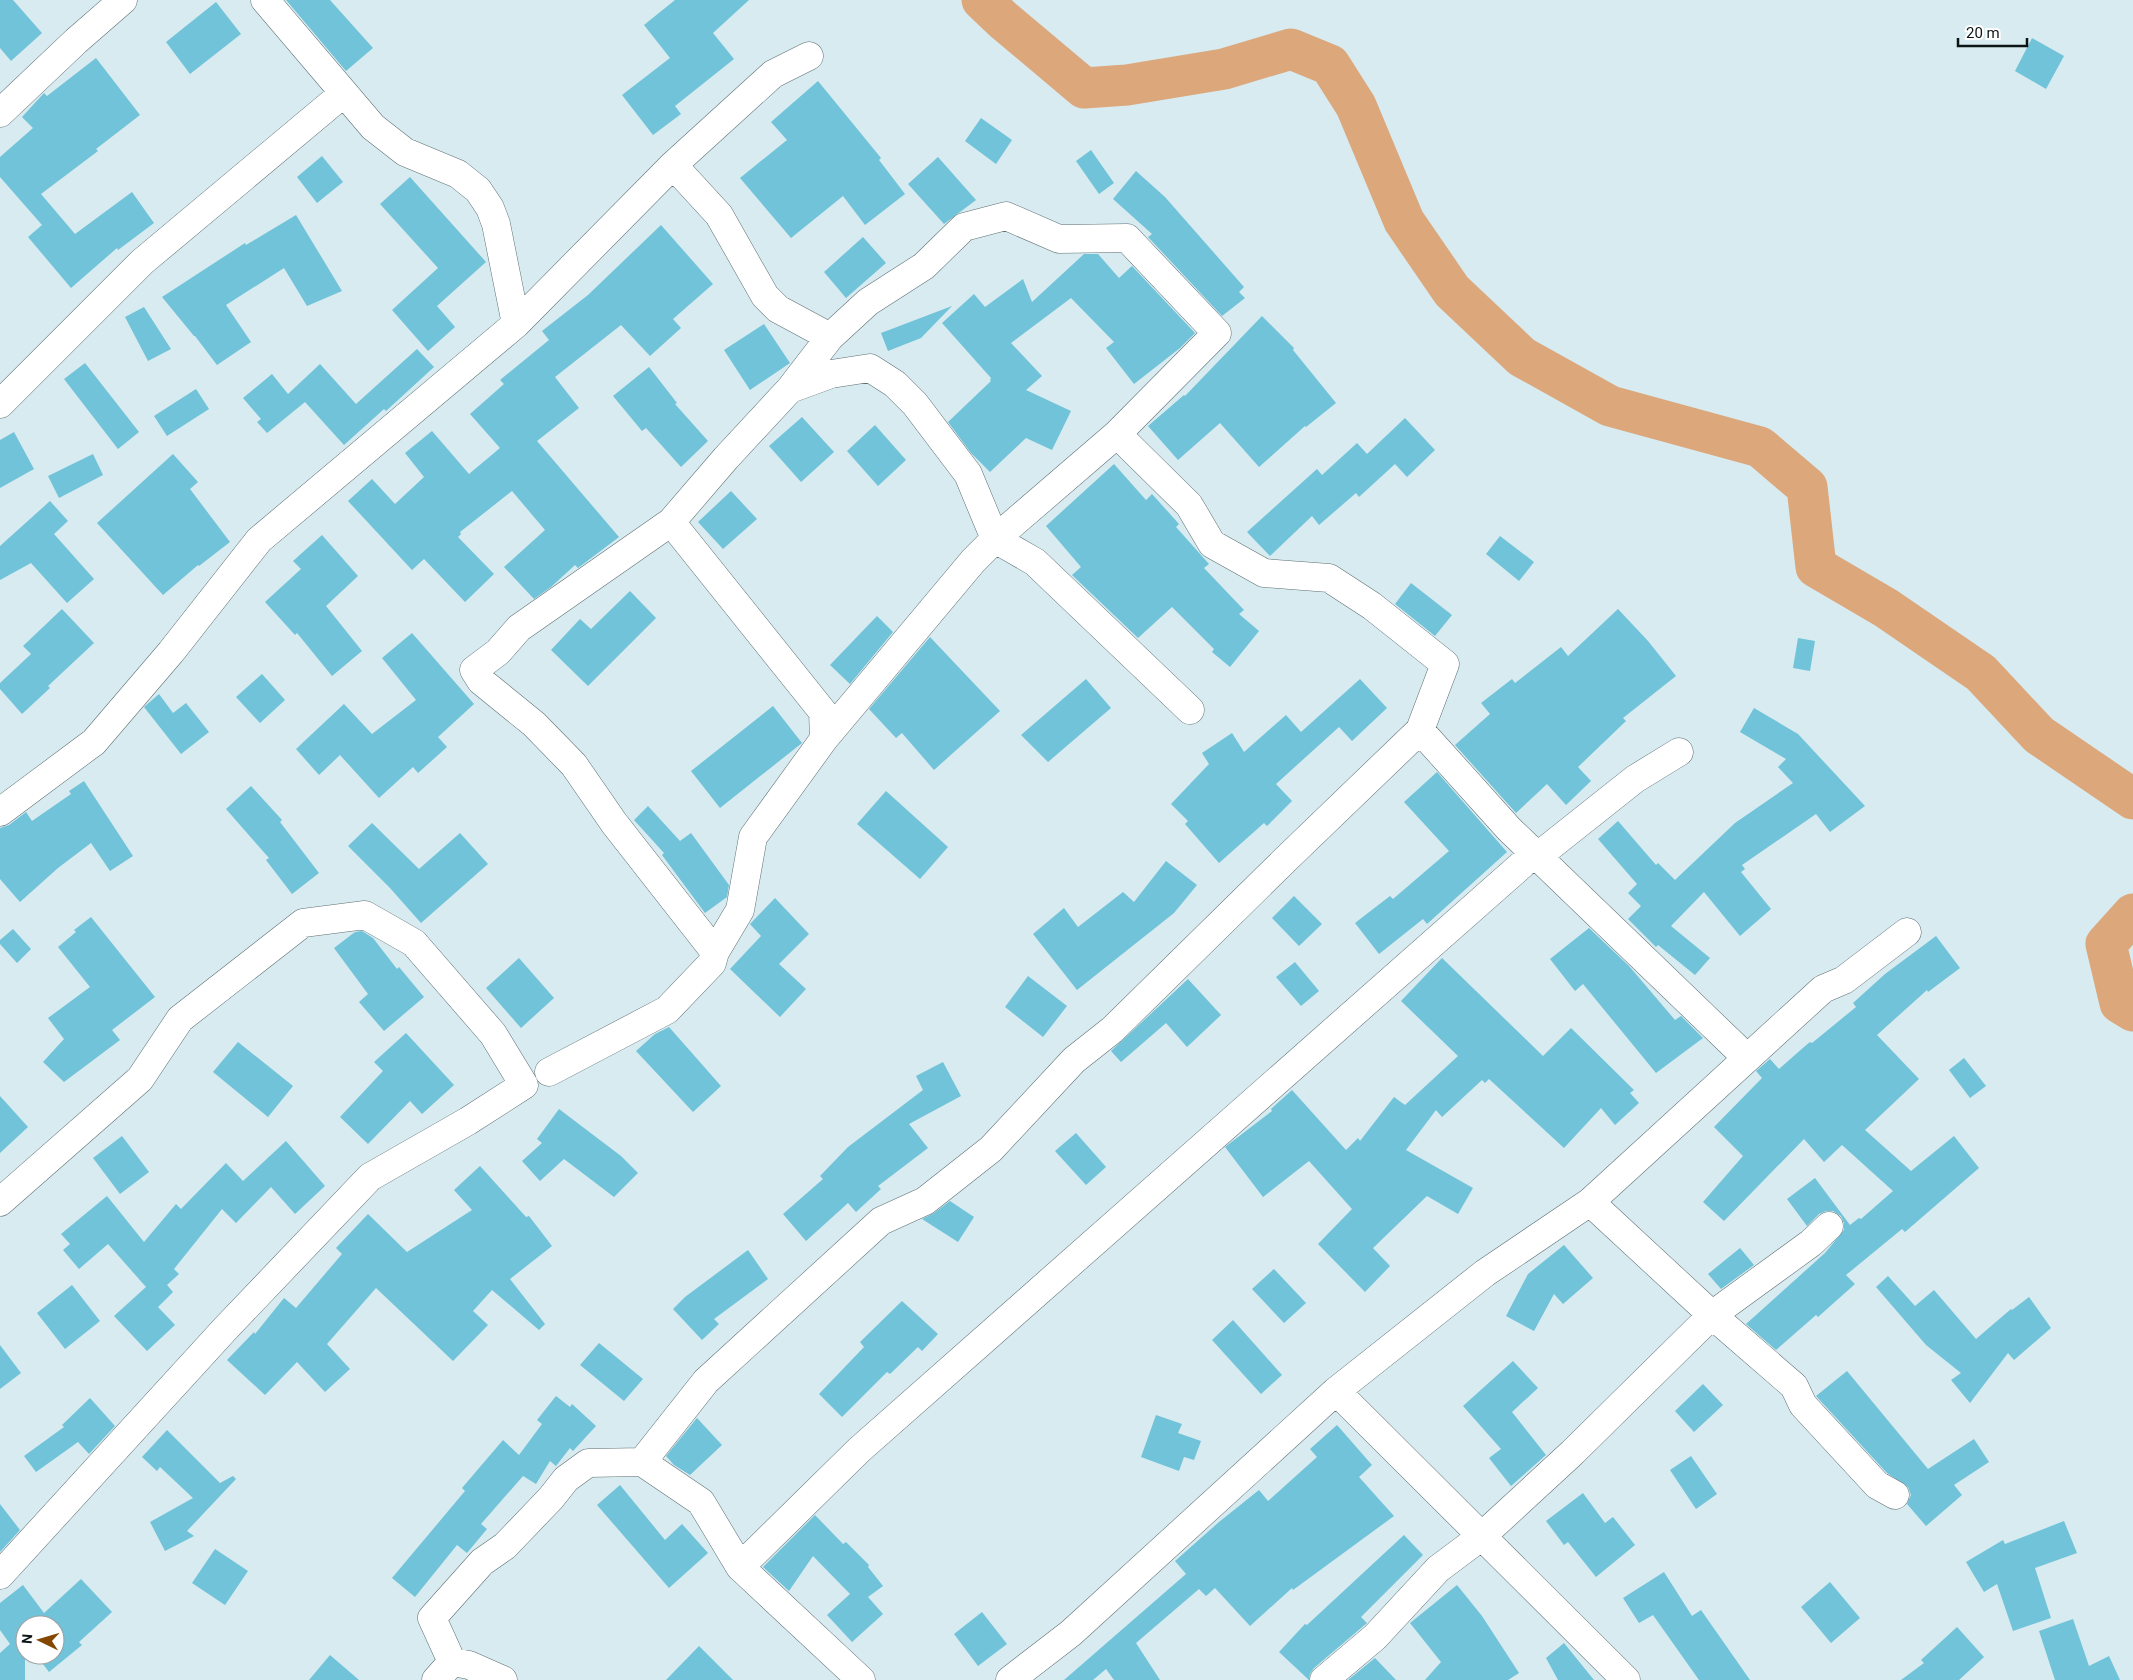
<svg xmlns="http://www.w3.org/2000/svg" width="2133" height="1680" font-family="Roboto,sans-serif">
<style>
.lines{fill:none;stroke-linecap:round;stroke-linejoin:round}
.river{stroke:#dca77b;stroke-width:41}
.building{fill:#70c3d8}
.minor-casing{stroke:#5e7075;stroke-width:29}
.minor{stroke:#fff;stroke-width:28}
</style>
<rect width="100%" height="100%" fill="#d7ebf0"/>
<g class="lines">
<!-- river -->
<path class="river" d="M 982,0 L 1002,19 L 1084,88 L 1127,85 L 1224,69 L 1291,49 L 1330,65 L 1356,106 L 1404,221 L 1452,291 L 1522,357 L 1610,406 L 1760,447 L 1807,487 L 1816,567 L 1886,608 L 1981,673 L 2039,735 L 2133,799
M 2133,914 L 2106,944 L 2120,1003 L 2133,1011"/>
</g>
<!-- building -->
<path class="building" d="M 0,0 L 13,0 L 42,33 L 11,61 L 0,48 Z
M 286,0 L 330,0 L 373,48 L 346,71 Z
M 675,0 L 749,0 L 713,33 L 734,59 L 675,106 L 681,114 L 653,135 L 622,95 L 670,58 L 644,25 Z
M 216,2 L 241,34 L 190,74 L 166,42 Z
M 2032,38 L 2064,56 L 2046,89 L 2015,71 Z
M 96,58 L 140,115 L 96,149 L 98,151 L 41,194 L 75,234 L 132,192 L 154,223 L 118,250 L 117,248 L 71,288 L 28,237 L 42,225 L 0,177 L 0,157 L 33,128 L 22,117 L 44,93 L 47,96 Z
M 818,81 L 881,158 L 879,160 L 905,194 L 865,225 L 843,196 L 791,238 L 740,178 L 787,140 L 771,122 Z
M 981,118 L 1012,140 L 996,164 L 965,141 Z
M 1091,150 L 1114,183 L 1099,194 L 1076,161 Z
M 322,156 L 343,182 L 317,203 L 297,177 Z
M 938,157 L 976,200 L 944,224 L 908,184 Z
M 1136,171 L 1165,197 L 1244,287 L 1239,292 L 1245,298 L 1222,316 L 1148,237 L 1152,234 L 1113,199 Z
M 410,177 L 486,262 L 437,306 L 455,327 L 428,351 L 392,310 L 438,268 L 380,204 Z
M 296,215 L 342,291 L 307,306 L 284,268 L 226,305 L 251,342 L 217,365 L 195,336 L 194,336 L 162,297 L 245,243 L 246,245 Z
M 661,225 L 713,284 L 673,319 L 681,328 L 650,356 L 621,325 L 555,377 L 579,408 L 537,441 L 619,537 L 578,568 L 575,565 L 551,587 L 534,599 L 504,567 L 545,530 L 512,491 L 460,532 L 461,534 L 458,537 L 494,574 L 465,602 L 424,559 L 412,570 L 348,501 L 372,479 L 395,504 L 424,477 L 405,453 L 432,431 L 469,474 L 500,448 L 470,414 L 504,384 L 500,380 L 549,340 L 542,331 L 588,295 Z
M 863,237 L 886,263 L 846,298 L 824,272 Z
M 1084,254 L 1098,254 L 1119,278 L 1132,266 L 1195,333 L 1180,348 L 1134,384 L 1106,348 L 1114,342 L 1071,298 L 1011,343 L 1042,376 L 1026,390 L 1071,411 L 1052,450 L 1026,438 L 990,472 L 971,453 L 948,422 L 991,381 L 990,380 L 991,378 L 942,323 L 974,294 L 985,307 L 1023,279 L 1032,302 Z
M 952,306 L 921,338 L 888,351 L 881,333 Z
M 144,307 L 171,349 L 148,361 L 125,317 Z
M 1262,316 L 1294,348 L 1293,350 L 1336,403 L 1306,427 L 1305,426 L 1259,467 L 1220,423 L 1178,460 L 1148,426 L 1184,395 L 1185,396 Z
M 764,324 L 790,363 L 750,390 L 724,350 Z
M 417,349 L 434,367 L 386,411 L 384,409 L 344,445 L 305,402 L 267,433 L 257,422 L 261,419 L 243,398 L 272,374 L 288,394 L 320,364 L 356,404 Z
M 85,363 L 139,432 L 118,449 L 64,379 Z
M 649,367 L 677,403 L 675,404 L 708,441 L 681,467 L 646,428 L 642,431 L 613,396 Z
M 196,389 L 209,409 L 167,436 L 154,416 Z
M 802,417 L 834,452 L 801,482 L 769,446 Z
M 1405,418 L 1435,450 L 1407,477 L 1395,464 L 1359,497 L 1356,493 L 1319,525 L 1312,516 L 1270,556 L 1247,532 L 1317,469 L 1322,475 L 1357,443 L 1367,454 Z
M 875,425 L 906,460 L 878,486 L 847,451 Z
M 14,432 L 34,469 L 0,488 L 0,440 Z
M 93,454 L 103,475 L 59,498 L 48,476 Z
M 173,454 L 198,482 L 190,489 L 230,542 L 199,566 L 198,565 L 163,595 L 97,523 Z
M 1114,464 L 1146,500 L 1152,494 L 1179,524 L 1176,527 L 1209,564 L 1204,568 L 1244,610 L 1239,614 L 1259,631 L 1230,667 L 1212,652 L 1214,649 L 1172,607 L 1138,638 L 1072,575 L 1081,567 L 1046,526 Z
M 731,491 L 757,519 L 723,549 L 698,522 Z
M 50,501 L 68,521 L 54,534 L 94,579 L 67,603 L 31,563 L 0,580 L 0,546 Z
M 322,535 L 358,576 L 326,606 L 362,651 L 332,676 L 297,633 L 295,635 L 265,602 L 301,569 L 293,561 Z
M 1500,536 L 1534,562 L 1519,581 L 1486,554 Z
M 1411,583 L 1452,615 L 1435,636 L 1395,604 Z
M 630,591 L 656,618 L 588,686 L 551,650 L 580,619 L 591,629 Z
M 62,609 L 94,643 L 48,686 L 50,688 L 22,714 L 0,689 L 0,683 L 31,654 L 23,646 Z
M 1618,609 L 1648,641 L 1676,676 L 1623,718 L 1626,721 L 1578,767 L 1591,781 L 1566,805 L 1547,784 L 1516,813 L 1455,745 L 1490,714 L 1481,703 L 1512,679 L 1515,683 L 1561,647 L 1568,656 Z
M 877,616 L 893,632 L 850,684 L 830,665 Z
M 412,633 L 474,704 L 438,737 L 447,747 L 418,773 L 413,767 L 379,798 L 340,755 L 319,775 L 296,749 L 344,704 L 372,734 L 416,700 L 382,658 Z
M 930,637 L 1000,711 L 934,770 L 902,733 L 896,738 L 869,709 Z
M 1798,638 L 1815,641 L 1810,671 L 1793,668 Z
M 262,674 L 285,700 L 260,723 L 236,697 Z
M 1086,679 L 1111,708 L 1048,762 L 1021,735 Z
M 1360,679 L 1387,708 L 1352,741 L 1339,727 L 1276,784 L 1292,801 L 1267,826 L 1264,823 L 1219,863 L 1185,824 L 1188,821 L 1171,804 L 1209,764 L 1202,753 L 1232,733 L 1244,752 L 1286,715 L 1301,732 Z
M 159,694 L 173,713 L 186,703 L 209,732 L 181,754 L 144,707 Z
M 773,706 L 802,743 L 720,808 L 691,771 Z
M 1754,708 L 1798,734 L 1865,806 L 1830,832 L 1816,814 L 1742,865 L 1745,869 L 1741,872 L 1771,909 L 1740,936 L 1704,892 L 1671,926 L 1710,958 L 1695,975 L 1658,945 L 1656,947 L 1628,919 L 1641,906 L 1628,893 L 1637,884 L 1598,839 L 1618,821 L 1656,865 L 1658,863 L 1675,880 L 1735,823 L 1793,783 L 1778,767 L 1786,759 L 1740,732 Z
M 1437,772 L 1507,852 L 1427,924 L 1423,919 L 1379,954 L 1355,923 L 1390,896 L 1393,899 L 1449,851 L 1404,802 Z
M 84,781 L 133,856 L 110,871 L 91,843 L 58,868 L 20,902 L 0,879 L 0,828 L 9,825 L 26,812 L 32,821 L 71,794 L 69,791 Z
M 251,786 L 282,820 L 280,822 L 319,873 L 292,894 L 266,860 L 269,858 L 226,809 Z
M 886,791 L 948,847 L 920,879 L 857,824 Z
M 648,806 L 680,841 L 691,833 L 729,885 L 727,897 L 705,913 L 662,855 L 664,853 L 634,820 Z
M 372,823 L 419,869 L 460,833 L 488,864 L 421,923 L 390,888 L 348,846 Z
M 1166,861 L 1197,885 L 1174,913 L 1077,990 L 1033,934 L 1064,908 L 1078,927 L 1123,892 L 1134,902 Z
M 1294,896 L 1322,924 L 1299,946 L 1272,918 Z
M 775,898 L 809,934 L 779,964 L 806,989 L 780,1017 L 730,969 L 761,936 L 750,924 Z
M 91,917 L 155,997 L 112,1030 L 120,1040 L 64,1082 L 43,1062 L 64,1039 L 48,1018 L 90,987 L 58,947 L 76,932 L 74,930 Z
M 1589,928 L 1629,966 L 1675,1020 L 1681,1016 L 1703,1038 L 1656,1073 L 1583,984 L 1575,991 L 1550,959 Z
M 13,929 L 31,949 L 17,963 L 0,944 L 0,940 Z
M 362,931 L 373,938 L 397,969 L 399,967 L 424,997 L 384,1031 L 359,1002 L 368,994 L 334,948 L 355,932 Z
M 1936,936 L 1960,968 L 1928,992 L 1927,990 L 1877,1035 L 1919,1079 L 1865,1130 L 1911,1171 L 1954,1136 L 1979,1168 L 1905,1232 L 1902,1229 L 1846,1275 L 1855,1284 L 1818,1317 L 1816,1315 L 1776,1350 L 1746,1324 L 1825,1253 L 1844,1230 L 1844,1223 L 1841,1216 L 1833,1211 L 1826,1211 L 1819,1214 L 1807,1226 L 1787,1199 L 1815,1178 L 1850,1225 L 1859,1218 L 1861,1219 L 1893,1191 L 1842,1145 L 1824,1162 L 1804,1139 L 1724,1221 L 1703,1202 L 1743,1156 L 1714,1127 L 1762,1078 L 1756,1071 L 1770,1059 L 1779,1069 L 1804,1047 L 1810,1042 L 1812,1043 L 1856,1007 L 1853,1003 L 1885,974 Z
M 519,958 L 554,998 L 521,1028 L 486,988 Z
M 1442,958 L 1543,1056 L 1571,1028 L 1634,1090 L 1630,1093 L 1639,1103 L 1615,1125 L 1601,1108 L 1564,1148 L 1489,1079 L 1485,1083 L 1482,1080 L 1442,1117 L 1436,1110 L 1406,1150 L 1473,1188 L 1458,1214 L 1427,1196 L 1373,1248 L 1390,1266 L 1365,1292 L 1318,1244 L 1352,1209 L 1309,1161 L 1263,1197 L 1225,1147 L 1272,1111 L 1271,1109 L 1292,1090 L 1346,1150 L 1358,1138 L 1360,1141 L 1394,1097 L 1405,1105 L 1458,1056 L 1401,1001 Z
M 1295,962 L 1319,991 L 1301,1006 L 1276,977 Z
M 1028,976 L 1067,1006 L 1043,1037 L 1005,1007 Z
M 1188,979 L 1221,1015 L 1187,1047 L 1166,1023 L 1121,1062 L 1111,1051 Z
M 669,1027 L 721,1086 L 693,1112 L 636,1051 L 655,1034 Z
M 406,1033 L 454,1085 L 422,1114 L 410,1101 L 368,1144 L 340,1117 L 383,1071 L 374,1062 Z
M 238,1042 L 293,1086 L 268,1117 L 213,1072 Z
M 1964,1058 L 1986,1086 L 1970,1098 L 1949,1070 Z
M 943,1062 L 961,1096 L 909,1124 L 928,1148 L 878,1186 L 881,1189 L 856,1212 L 848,1203 L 806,1241 L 783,1214 L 823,1179 L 820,1176 L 848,1147 L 923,1090 L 916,1076 Z
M 0,1096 L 28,1127 L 0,1153 Z
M 559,1109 L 621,1156 L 638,1173 L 614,1197 L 564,1159 L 540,1181 L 522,1161 L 542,1143 L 537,1139 Z
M 1076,1133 L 1106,1167 L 1086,1185 L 1055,1151 Z
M 122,1136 L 149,1172 L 120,1194 L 93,1158 Z
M 286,1141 L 325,1186 L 295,1214 L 271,1187 L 236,1223 L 222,1209 L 174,1269 L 179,1274 L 167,1285 L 173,1292 L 158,1307 L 175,1325 L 147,1351 L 114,1316 L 146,1287 L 108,1244 L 79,1269 L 63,1250 L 70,1244 L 61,1234 L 107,1196 L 144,1242 L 176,1204 L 181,1209 L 226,1163 L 243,1181 Z
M 480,1166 L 526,1217 L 529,1216 L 552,1246 L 510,1279 L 545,1324 L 539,1330 L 492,1290 L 473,1311 L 488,1325 L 453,1361 L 376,1288 L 327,1344 L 350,1369 L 325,1392 L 297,1362 L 265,1395 L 227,1360 L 254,1332 L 255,1334 L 284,1298 L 296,1308 L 342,1254 L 336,1248 L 368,1214 L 407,1252 L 472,1210 L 454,1190 Z
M 950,1201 L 974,1217 L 958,1242 L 922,1219 L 934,1213 Z
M 1564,1245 L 1593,1278 L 1563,1304 L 1554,1294 L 1534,1331 L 1506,1316 L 1528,1274 Z
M 1740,1248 L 1754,1265 L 1721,1289 L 1708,1274 Z
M 748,1250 L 768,1279 L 714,1319 L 719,1324 L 702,1340 L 673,1309 L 685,1297 Z
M 1274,1269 L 1306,1303 L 1284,1323 L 1252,1289 Z
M 1888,1276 L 1915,1306 L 1934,1290 L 1976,1339 L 2011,1309 L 2012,1310 L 2029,1297 L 2051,1328 L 2014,1360 L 2008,1353 L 1970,1403 L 1951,1380 L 1961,1373 L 1926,1345 L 1876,1287 Z
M 72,1285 L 100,1321 L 65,1349 L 37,1313 Z
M 902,1301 L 938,1334 L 922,1351 L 918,1347 L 890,1374 L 887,1372 L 842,1417 L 819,1394 L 864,1347 L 860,1342 Z
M 1233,1320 L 1282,1375 L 1261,1394 L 1212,1340 Z
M 599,1343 L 643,1379 L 624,1401 L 580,1365 Z
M 0,1345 L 21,1373 L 0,1389 Z
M 1513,1361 L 1538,1388 L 1512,1412 L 1546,1455 L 1511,1486 L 1489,1458 L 1501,1449 L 1463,1406 Z
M 1847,1371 L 1928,1469 L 1974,1439 L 1989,1462 L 1954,1485 L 1962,1495 L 1926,1526 L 1907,1504 L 1911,1495 L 1908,1487 L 1887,1473 L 1816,1396 Z
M 1703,1384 L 1723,1405 L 1694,1432 L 1675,1411 Z
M 556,1396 L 570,1407 L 572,1404 L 596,1426 L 573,1451 L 570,1448 L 556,1466 L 550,1461 L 536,1484 L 523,1476 L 481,1524 L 487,1529 L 467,1553 L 457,1545 L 415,1597 L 392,1578 L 465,1491 L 462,1488 L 503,1440 L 519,1455 L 542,1424 L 537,1420 Z
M 90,1398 L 115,1426 L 89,1454 L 78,1442 L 36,1472 L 24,1456 L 64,1427 L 62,1425 Z
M 1156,1415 L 1182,1424 L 1178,1433 L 1201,1441 L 1194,1460 L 1184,1457 L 1179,1471 L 1141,1457 Z
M 697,1418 L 722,1445 L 690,1475 L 674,1465 L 666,1456 Z
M 1337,1425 L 1372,1465 L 1359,1477 L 1394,1516 L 1293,1590 L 1292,1588 L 1250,1626 L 1215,1588 L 1206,1596 L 1199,1589 L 1136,1643 L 1160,1680 L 1114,1680 L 1106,1669 L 1093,1680 L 1064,1680 L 1186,1574 L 1175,1561 L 1219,1522 L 1259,1490 L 1268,1501 L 1317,1457 L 1310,1449 Z
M 167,1430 L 220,1483 L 233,1476 L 236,1479 L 187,1531 L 194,1536 L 165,1551 L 150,1522 L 193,1498 L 160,1467 L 157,1471 L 142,1457 Z
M 1691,1456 L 1717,1494 L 1696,1509 L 1670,1470 Z
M 620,1485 L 665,1540 L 682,1524 L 708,1553 L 669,1588 L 597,1505 Z
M 1583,1493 L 1605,1523 L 1613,1517 L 1635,1545 L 1596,1577 L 1568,1542 L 1564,1545 L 1546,1521 Z
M 0,1504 L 20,1530 L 0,1552 Z
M 815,1515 L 843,1544 L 846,1542 L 869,1565 L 868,1567 L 883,1586 L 868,1597 L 883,1614 L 852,1642 L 827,1615 L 850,1594 L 813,1556 L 789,1591 L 763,1567 Z
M 2064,1521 L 2077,1553 L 2035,1568 L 2051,1618 L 2013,1631 L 1997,1584 L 1984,1592 L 1966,1562 L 2003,1540 L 2005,1544 Z
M 1404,1535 L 1423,1555 L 1361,1617 L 1367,1623 L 1314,1668 L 1310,1674 L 1309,1680 L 1279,1652 L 1305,1624 L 1307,1625 Z
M 215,1549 L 248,1571 L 225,1605 L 192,1583 Z
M 1664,1572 L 1692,1616 L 1701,1610 L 1750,1680 L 1699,1680 L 1653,1615 L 1639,1623 L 1623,1598 Z
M 81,1579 L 112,1612 L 79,1642 L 82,1645 L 49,1672 L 36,1655 L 55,1655 L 55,1625 L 25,1625 L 25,1680 L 0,1680 L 0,1653 L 10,1644 L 0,1630 L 0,1603 L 23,1585 L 44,1613 Z
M 1830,1582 L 1860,1618 L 1831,1643 L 1801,1607 Z
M 1457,1585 L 1482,1616 L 1519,1673 L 1508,1680 L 1425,1680 L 1441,1662 L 1410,1623 Z
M 982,1612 L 1007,1644 L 978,1666 L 954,1634 Z
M 2073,1619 L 2089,1666 L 2109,1656 L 2120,1680 L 2055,1680 L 2039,1631 Z
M 1957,1627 L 1984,1657 L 1959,1680 L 1901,1680 L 1924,1663 L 1921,1660 Z
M 1564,1643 L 1594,1680 L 1558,1680 L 1546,1658 Z
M 699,1646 L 733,1680 L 666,1680 Z
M 330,1655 L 359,1680 L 309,1680 Z
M 1375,1658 L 1396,1680 L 1348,1680 Z"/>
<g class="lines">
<defs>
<path id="minor" d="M 265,0 L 373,127 L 405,152 L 458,174 L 478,190 L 490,208 L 496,224 L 516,324
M 0,113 L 76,41 L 123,0
M 673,165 L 719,215 L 765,296 L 778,309 L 830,337
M 790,389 L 831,374 L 870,368 L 895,384 L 915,404 L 968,474 L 995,539 L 1035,562 L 1190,710
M 0,404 L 142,262 L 344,93
M 671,522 L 823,712 L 824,739 L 973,561 L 995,539 L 1117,434 L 1189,505 L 1212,544 L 1264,573 L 1329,578 L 1372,606 L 1445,664 L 1420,730
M 0,812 L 94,742 L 171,652 L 259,540 L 516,324 L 673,165 L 773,74 L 809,56
M 715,952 L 614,823 L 574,765 L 534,724 L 481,681 L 474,670 L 498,652 L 519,628 L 671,522 L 726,458 L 790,389 L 830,337 L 868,302 L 924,266 L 964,227 L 1006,216 L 1059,239 L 1127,238 L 1217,333 L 1117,434
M 549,1072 L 667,1010 L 712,963 L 715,952 L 740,910 L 753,837 L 824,739
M 0,1202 L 140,1079 L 180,1019 L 303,923 L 365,915 L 414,943 L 493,1034 L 524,1085 L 468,1121 L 370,1177 L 225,1329 L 0,1575
M 1590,1202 L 1712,1315 L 1794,1386 L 1803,1405 L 1877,1485 L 1895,1495
M 1336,1391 L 1626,1680
M 642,1462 L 706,1381 L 881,1221 L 925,1201 L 991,1149 L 1074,1060 L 1112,1030 L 1286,859 L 1420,730 L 1509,829 L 1747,1058
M 740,1567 L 859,1450 L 1526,861 L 1538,856 L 1635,779 L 1679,752
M 452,1662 L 469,1665 L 503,1680
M 436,1680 L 452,1662 L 432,1618 L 482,1562 L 505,1546 L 551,1498 L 566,1479 L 588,1463 L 642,1462 L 701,1502 L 740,1567 L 861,1680
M 1010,1680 L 1071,1633 L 1336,1391 L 1485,1273 L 1590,1202 L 1823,989 L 1844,980 L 1907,932
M 1324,1680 L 1375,1637 L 1438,1569 L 1482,1536 L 1572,1453 L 1712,1315 L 1811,1243 L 1829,1226"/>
</defs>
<!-- minor casing -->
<use href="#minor" class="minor-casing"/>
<!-- minor -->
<use href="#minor" class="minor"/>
</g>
<!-- north arrow -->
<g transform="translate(40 1640) rotate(275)"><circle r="24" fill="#ffffff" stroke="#9ea1a2"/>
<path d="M0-4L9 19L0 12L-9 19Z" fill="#834700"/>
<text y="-8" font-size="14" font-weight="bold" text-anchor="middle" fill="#0d1416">N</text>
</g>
<!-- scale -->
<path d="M1958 38v8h69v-8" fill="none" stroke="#0d1416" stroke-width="2.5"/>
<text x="1966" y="38" font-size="15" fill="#0d1416" stroke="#ffffff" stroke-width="4" paint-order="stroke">20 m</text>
</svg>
